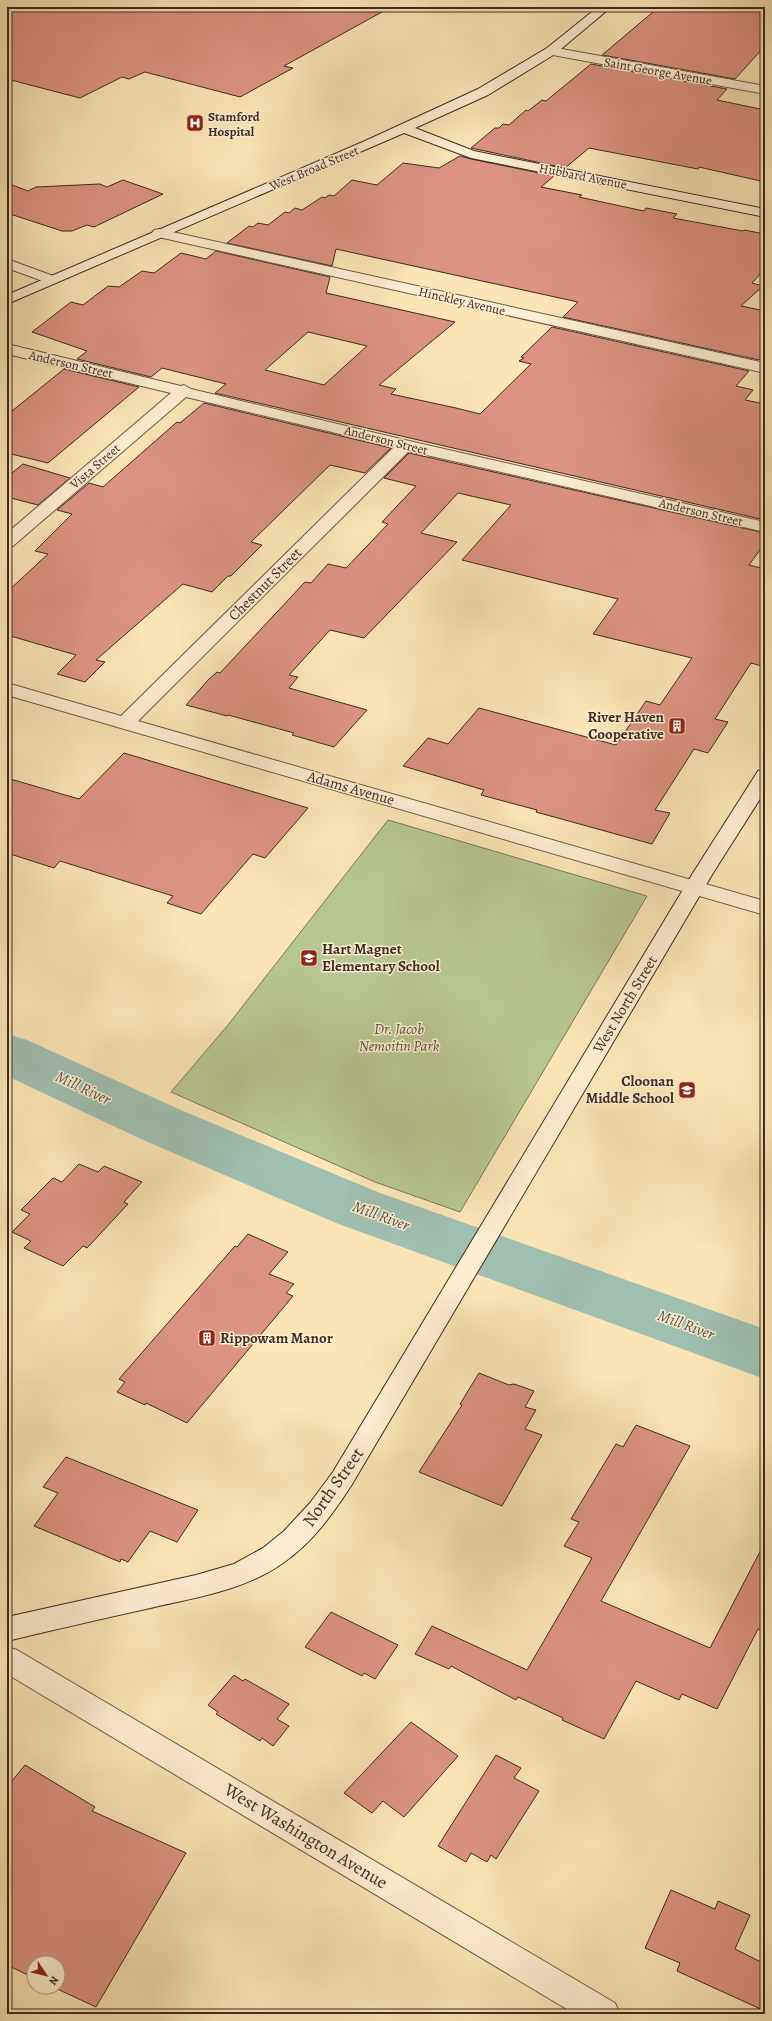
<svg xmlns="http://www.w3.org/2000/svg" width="772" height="2021" font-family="Alegreya,serif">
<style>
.green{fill:#b8c692;stroke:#7c785a}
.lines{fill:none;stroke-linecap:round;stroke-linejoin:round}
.river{fill:#9fbfb1;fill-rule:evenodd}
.building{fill:#dc9382;stroke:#3f2a22;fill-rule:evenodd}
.street-casing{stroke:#6e5947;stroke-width:2}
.secondary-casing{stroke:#3f2a22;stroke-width:2}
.street{fill:#fceed0;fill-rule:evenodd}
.secondary{fill:#fceed0;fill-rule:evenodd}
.labels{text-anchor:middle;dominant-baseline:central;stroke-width:3;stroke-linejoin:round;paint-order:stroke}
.far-street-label{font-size:13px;fill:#3f2a22;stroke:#fceed0}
.far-poi-label{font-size:13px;font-weight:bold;fill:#3f2a22;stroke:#fceed0;text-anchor:start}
.street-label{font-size:15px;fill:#3f2a22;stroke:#fceed0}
.poi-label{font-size:15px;font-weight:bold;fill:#3f2a22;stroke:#fceed0;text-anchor:end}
.park-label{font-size:15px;font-style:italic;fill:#5d513e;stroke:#fceed0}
.water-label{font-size:16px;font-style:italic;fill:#574f46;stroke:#fceed0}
.near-street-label{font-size:18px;fill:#3f2a22;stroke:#fceed0}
</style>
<rect width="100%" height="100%" fill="#fbe5b6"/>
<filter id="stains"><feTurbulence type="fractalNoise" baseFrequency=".005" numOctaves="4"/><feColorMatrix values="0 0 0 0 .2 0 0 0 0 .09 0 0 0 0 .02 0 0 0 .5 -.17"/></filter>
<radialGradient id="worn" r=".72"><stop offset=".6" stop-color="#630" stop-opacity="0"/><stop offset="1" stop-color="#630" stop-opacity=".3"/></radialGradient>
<!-- green -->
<path class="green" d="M 388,820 L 647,896 L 460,1212 L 375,1182 L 171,1092 L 228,1025 Z"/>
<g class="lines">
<!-- river -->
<path class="river" d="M 7,1034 L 27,1040 L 183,1111 L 380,1193 L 765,1329 L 765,1379 L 336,1223 L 141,1139 L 7,1076 Z"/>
</g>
<!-- building -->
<path class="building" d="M 7,7 L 391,7 L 284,66 L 293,68 L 240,97 L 145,72 L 129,79 L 122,77 L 80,98 L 7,79 Z
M 659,7 L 741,7 L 765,11 L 765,46 L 735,79 L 602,55 Z
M 591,64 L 727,89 L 717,100 L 765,110 L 765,182 L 699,167 L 698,169 L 589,148 L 565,168 L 471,148 L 495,128 L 499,128 L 503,124 L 509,125 L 526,110 L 528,111 L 542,100 L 546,101 Z
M 460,156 L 471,159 L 554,176 L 541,187 L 582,195 L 579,197 L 644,211 L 646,208 L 677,214 L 673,218 L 743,231 L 744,230 L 765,234 L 765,269 L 752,283 L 763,286 L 741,306 L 765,311 L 765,353 L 759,360 L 563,317 L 578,302 L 336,249 L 332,266 L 227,243 L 249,226 L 253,227 L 258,223 L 268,225 L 285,212 L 289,213 L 295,208 L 302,210 L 322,197 L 325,198 L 329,195 L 334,196 L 352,180 L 377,185 L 403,163 L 439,168 Z
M 123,180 L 163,194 L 94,227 L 87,225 L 72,231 L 62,231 L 7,213 L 7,183 L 28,191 L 36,187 L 100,184 L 107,187 Z
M 216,251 L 330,277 L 326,293 L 455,322 L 379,385 L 396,389 L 391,394 L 456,408 L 480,414 L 531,364 L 519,361 L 524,358 L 521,357 L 552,327 L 749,371 L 736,386 L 753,390 L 745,400 L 765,404 L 765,520 L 215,393 L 226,384 L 162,368 L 151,377 L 77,359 L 87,351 L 32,332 L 71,302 L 83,305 L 108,286 L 119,287 L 142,271 L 154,273 L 181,253 L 206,259 ZM 308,332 L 367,346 L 324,385 L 265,370 Z
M 64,369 L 139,387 L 48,463 L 7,453 L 7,415 Z
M 204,403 L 391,448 L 365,473 L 330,465 L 251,542 L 262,545 L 231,576 L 228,576 L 212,592 L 183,584 L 96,660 L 105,662 L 85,682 L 57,674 L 76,655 L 7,635 L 7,592 L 48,554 L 35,551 L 72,514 L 57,510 L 89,483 L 103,487 L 177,422 L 180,423 Z
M 409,453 L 765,533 L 765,543 L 749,565 L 765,569 L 765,667 L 751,663 L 715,719 L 728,722 L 708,753 L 694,749 L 655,810 L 670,813 L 652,844 L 536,812 L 537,810 L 481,795 L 484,790 L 403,766 L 428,738 L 448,744 L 479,708 L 616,745 L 646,701 L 660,705 L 692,658 L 593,634 L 618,599 L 462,560 L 511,505 L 458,493 L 421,533 L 457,542 L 364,638 L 330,630 L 289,675 L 298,677 L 289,688 L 367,710 L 334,747 L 292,735 L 294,733 L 228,715 L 227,716 L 186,705 L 209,679 L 217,672 L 220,673 L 305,582 L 311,583 L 328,564 L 346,568 L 388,524 L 382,522 L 416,486 L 384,478 Z
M 23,464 L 70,478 L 38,505 L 7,497 L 7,477 Z
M 124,753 L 217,781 L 308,808 L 265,858 L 253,854 L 201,914 L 167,903 L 173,896 L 60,861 L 54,868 L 7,853 L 7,778 L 79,799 Z
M 79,1164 L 98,1172 L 104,1166 L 142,1182 L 124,1202 L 128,1204 L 87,1248 L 83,1246 L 63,1266 L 24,1248 L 31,1241 L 12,1232 L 30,1214 L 21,1210 L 53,1178 L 62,1182 Z
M 248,1234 L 288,1252 L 269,1274 L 294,1284 L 286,1293 L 293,1296 L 187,1423 L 146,1403 L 145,1405 L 117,1392 L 125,1382 L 119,1379 L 235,1246 L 237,1247 Z
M 479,1373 L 509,1385 L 514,1384 L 534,1391 L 525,1407 L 536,1410 L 525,1429 L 542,1435 L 502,1506 L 419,1472 L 462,1405 L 460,1404 Z
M 636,1425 L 690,1446 L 601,1601 L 710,1648 L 765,1542 L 765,1632 L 758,1629 L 717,1709 L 682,1694 L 679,1700 L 636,1681 L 604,1739 L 562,1720 L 563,1718 L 518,1697 L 516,1700 L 451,1666 L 449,1669 L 415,1654 L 432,1626 L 527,1670 L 592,1558 L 564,1546 L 579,1522 L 571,1519 L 616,1444 L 623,1447 Z
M 66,1457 L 198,1510 L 177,1542 L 150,1531 L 128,1562 L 121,1559 L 120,1562 L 34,1526 L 58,1493 L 43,1487 Z
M 331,1612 L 398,1645 L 375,1679 L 364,1673 L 362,1676 L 305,1647 Z
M 234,1675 L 243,1681 L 245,1679 L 289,1704 L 277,1719 L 289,1726 L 273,1746 L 262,1738 L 260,1741 L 216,1714 L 218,1712 L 208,1705 Z
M 411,1722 L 458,1756 L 404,1817 L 383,1801 L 372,1813 L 344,1793 Z
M 496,1755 L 521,1768 L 514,1778 L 539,1791 L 496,1859 L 491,1855 L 487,1862 L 471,1853 L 466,1862 L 438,1846 Z
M 25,1765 L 95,1807 L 92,1811 L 186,1853 L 96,2007 L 53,1987 L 58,1987 L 58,1963 L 34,1963 L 34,1978 L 7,1965 L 7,1787 Z
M 671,1890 L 715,1909 L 718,1901 L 750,1915 L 735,1949 L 765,1964 L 765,2011 L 677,1971 L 680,1963 L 645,1948 Z"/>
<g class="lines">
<defs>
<path id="street" d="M 551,47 L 765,86 L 765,94 L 547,54 L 545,51 Z
M 159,229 L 765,363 L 765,373 L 154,236 L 152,233 L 154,230 Z
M 7,259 L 56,277 L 58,280 L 56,283 L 51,284 L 7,268 Z
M 7,344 L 181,386 L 184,385 L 191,389 L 405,440 L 765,522 L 765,532 L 409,451 L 138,721 L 765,901 L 765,915 L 7,695 L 7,683 L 121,716 L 394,447 L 186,397 L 13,546 L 7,547 L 7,533 L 171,393 L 7,354 Z
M 7,1647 L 17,1650 L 615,2003 L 620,2014 L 575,2014 L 7,1674 Z"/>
<path id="secondary" d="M 598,7 L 611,7 L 555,54 L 488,95 L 415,128 L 474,151 L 765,209 L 765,217 L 471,158 L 404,133 L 7,304 L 7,295 L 365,141 L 478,89 L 547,48 Z
M 765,769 L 765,791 L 713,873 L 351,1486 C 332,1515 312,1543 283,1563 C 244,1591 192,1598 146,1609 C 100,1619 53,1630 7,1641 L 7,1617 L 196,1575 L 234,1564 L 263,1548 L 284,1531 L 310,1503 L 333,1472 L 693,873 L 758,771 Z"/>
</defs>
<!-- street casing -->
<use href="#street" class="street-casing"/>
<!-- secondary casing -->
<use href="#secondary" class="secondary-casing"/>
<!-- street -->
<use href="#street" class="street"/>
<!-- secondary -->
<use href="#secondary" class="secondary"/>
</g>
<!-- icons -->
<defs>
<symbol id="hospital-square" viewBox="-11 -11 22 22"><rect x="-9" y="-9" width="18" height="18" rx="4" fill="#8f2418" stroke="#fceed0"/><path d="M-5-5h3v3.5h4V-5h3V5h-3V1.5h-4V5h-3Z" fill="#fff"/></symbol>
<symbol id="building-square" viewBox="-11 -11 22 22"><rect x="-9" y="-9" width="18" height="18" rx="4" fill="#8f2418" stroke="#fceed0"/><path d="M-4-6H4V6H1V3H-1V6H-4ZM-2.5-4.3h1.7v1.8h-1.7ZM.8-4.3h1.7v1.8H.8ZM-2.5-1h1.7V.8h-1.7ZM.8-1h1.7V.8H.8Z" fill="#fff"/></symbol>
<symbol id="school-square" viewBox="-11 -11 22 22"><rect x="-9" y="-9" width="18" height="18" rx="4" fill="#8f2418" stroke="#fceed0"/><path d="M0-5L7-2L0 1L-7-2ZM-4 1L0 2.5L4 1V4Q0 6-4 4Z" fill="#fff"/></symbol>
</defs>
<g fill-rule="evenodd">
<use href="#hospital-square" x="185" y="113" width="20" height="20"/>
<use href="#building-square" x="667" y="716" width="20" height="20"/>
<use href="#school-square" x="299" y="948" width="20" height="20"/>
<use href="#school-square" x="677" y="1080" width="20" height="20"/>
<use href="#building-square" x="197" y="1328" width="20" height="20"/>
</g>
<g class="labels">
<!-- far-street labels -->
<g class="far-street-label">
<text transform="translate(658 71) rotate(10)">Saint George Avenue</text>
<text transform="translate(314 168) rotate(-23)">West Broad Street</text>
<text transform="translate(583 176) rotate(11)">Hubbard Avenue</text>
<text transform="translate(462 301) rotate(13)">Hinckley Avenue</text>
<text transform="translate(71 364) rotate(13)">Anderson Street</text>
<text transform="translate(386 440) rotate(14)">Anderson Street</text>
<text transform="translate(95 466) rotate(-41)">Vista Street</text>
<text transform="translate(701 512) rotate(13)">Anderson Street</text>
</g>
<!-- far-poi labels -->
<g class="far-poi-label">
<text x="208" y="116">Stamford<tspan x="208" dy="15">Hospital</tspan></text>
</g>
<!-- street labels -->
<g class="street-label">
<text transform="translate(265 584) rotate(-45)">Chestnut Street</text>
<text transform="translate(351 788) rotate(16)">Adams Avenue</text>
<text transform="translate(625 1004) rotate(-59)">West North Street</text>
</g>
<!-- poi labels -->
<g class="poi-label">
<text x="664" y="717">River Haven<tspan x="664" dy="17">Cooperative</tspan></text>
<text x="322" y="949" text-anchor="start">Hart Magnet<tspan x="322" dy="17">Elementary School</tspan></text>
<text x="674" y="1081">Cloonan<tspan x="674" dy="17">Middle School</tspan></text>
<text x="220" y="1338" text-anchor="start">Rippowam Manor</text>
</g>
<!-- park labels -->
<g class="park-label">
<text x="399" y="1029">Dr. Jacob<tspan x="399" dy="17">Nemoitin Park</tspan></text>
</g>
<!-- water labels -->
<g class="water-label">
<text transform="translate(83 1088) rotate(25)">Mill River</text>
<text transform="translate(381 1216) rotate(20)">Mill River</text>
<text transform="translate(686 1325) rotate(20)">Mill River</text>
</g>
<!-- near-street labels -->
<g class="near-street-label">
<text transform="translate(333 1487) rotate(-55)">North Street</text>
<text transform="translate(306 1836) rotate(31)">West Washington Avenue</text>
</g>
</g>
<!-- margin -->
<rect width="772" height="2021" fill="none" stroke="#fbe5b6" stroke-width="24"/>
<rect x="8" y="8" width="756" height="2005" fill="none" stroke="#3f2a22" stroke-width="2"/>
<rect x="12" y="12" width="748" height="1997" fill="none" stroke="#3f2a22"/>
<!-- north arrow -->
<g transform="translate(46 1975) rotate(125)"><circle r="19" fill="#fceed0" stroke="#b0a08a"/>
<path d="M0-3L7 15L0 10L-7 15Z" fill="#8f2418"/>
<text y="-6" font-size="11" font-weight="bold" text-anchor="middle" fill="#3f2a22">N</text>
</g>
<rect width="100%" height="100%" filter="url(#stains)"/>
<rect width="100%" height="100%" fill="url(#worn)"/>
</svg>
